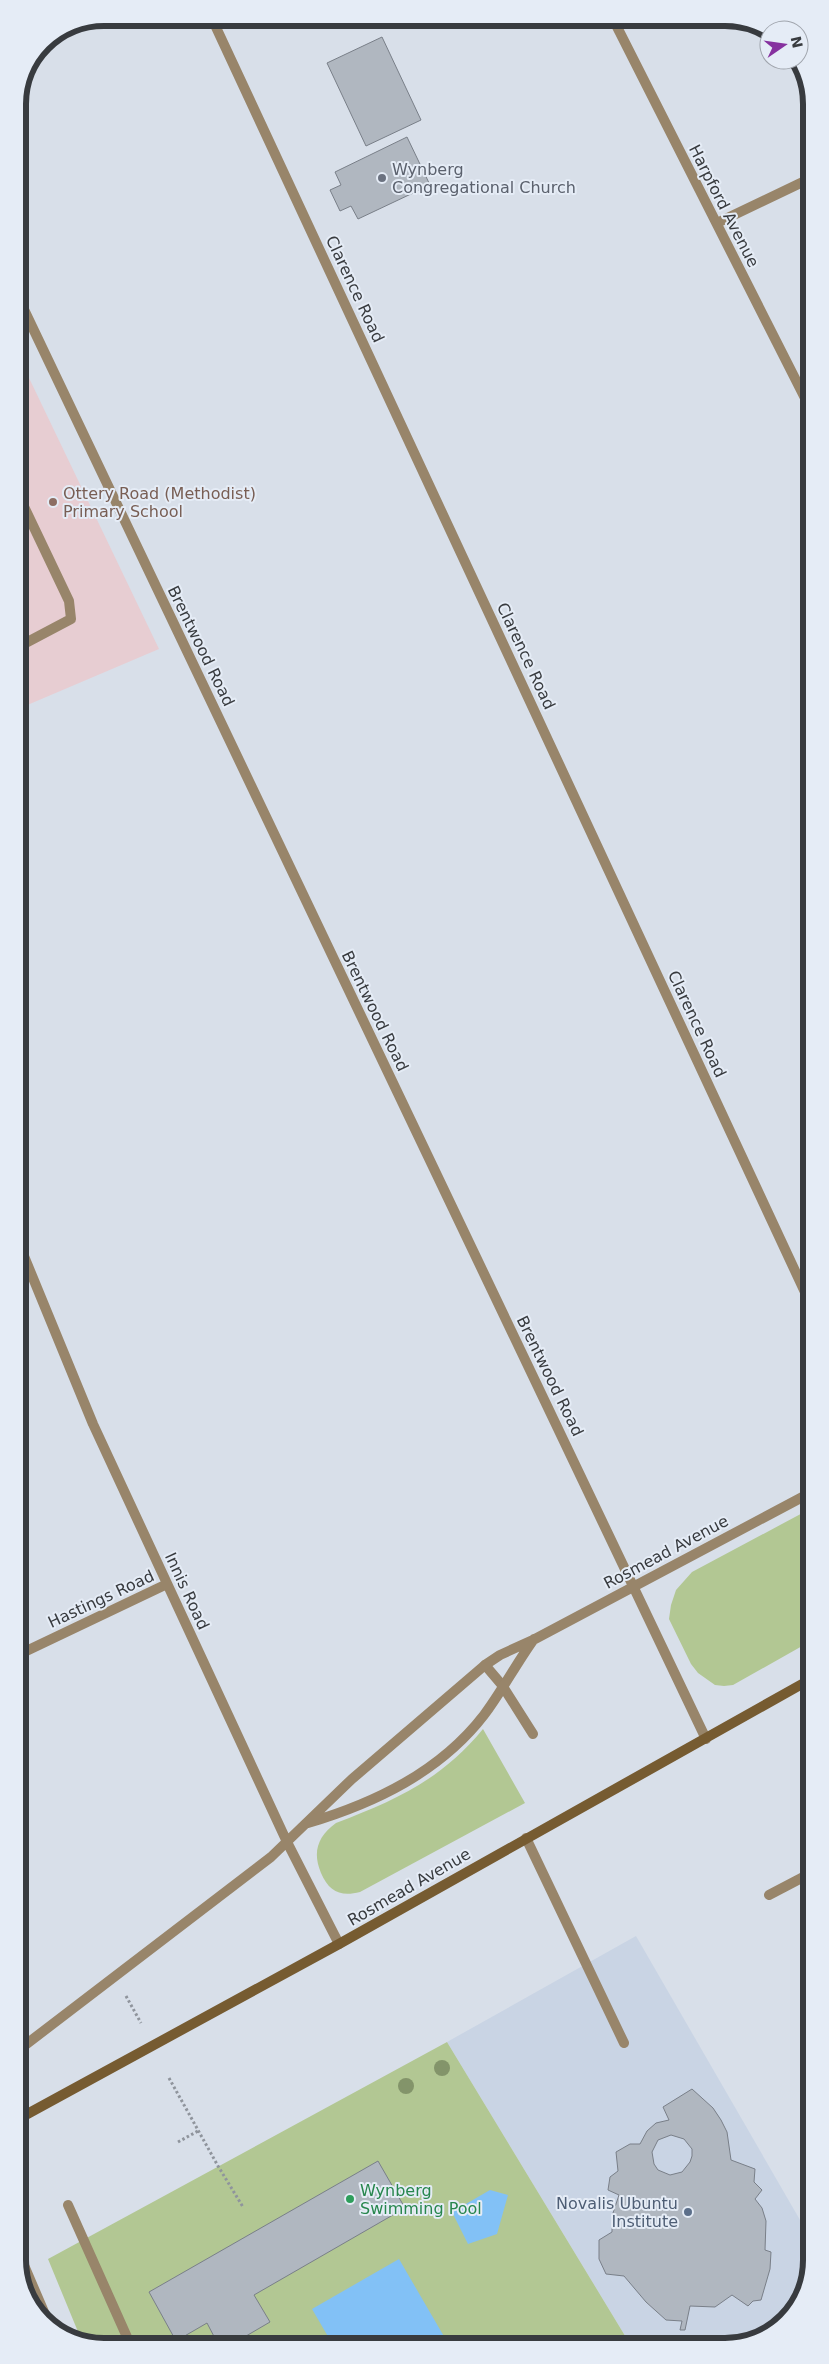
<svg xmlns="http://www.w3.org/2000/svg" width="829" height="2364" font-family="'DejaVu Sans',sans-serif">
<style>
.built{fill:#c9d4e4}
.education{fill:#e7cdd2}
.green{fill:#b2c793}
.water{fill:#82c1f6}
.building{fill:#b0b7c0;stroke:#797f88;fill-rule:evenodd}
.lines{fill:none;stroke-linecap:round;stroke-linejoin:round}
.path{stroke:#8f949c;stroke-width:3;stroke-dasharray:2.5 2.5;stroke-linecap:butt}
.service{stroke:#98856a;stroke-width:10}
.minor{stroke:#98856a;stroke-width:10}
.secondary{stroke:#765b31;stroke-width:10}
.tree{fill:#83946a}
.worship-dot{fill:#6b7280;stroke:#e5ecf6;stroke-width:2}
.education-dot{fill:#8d6e63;stroke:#e5ecf6;stroke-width:2}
.leisure-dot{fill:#2e9e5b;stroke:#e5ecf6;stroke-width:2}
.service-dot{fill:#5c6f8a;stroke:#e5ecf6;stroke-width:2}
.labels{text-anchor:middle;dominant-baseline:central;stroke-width:4;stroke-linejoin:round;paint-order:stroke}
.worship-label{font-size:16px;fill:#5b616d;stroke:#e5ecf6;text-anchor:start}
.street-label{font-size:16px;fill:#383b3f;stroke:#e5ecf6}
.education-label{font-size:16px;fill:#785e54;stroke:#e5ecf6;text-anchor:start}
.leisure-label{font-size:16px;fill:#27864d;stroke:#e5ecf6;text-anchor:start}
.service-label{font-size:16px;fill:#4e5e75;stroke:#e5ecf6;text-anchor:end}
.rim{fill:none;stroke:#383b3f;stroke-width:6}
</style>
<rect width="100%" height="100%" fill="#d8dfe9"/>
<!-- built -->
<path class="built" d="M 636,1936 L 811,2239 L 811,2260 L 793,2313 L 748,2343 L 630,2344 L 447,2042 Z"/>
<!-- education -->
<path class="education" d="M 18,355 L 159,649 L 18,709 Z"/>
<!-- green -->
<path class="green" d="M 810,1509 L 811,1641 L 733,1685 L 724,1686 L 715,1685 L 698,1673 L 691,1664 L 669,1619 L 671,1605 L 676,1590 L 692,1572 Z
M 483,1729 L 525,1803 L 360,1892 C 341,1897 329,1892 321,1873 C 312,1852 318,1836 336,1823 C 396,1800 441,1780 483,1729 Z
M 447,2042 L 630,2344 L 98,2346 L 81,2339 L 48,2259 Z"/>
<!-- water -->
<path class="water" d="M 490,2190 L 508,2195 L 497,2234 L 468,2244 L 452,2212 Z
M 399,2259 L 449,2345 L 333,2345 L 312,2309 Z"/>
<!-- building -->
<path class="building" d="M 382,37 L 421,120 L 366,146 L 327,63 Z
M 407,137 L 430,185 L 358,219 L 351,206 L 340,211 L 330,190 L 341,185 L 335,172 Z
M 692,2089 L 713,2108 L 721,2120 L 727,2132 L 731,2160 L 755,2169 L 754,2182 L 762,2190 L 755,2199 L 762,2208 L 766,2221 L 765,2250 L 771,2252 L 770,2269 L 761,2300 L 753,2301 L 748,2306 L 732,2295 L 715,2307 L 690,2306 L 685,2330 L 680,2330 L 682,2321 L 666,2320 L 646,2302 L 624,2276 L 606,2274 L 599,2259 L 599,2240 L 612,2232 L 612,2216 L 619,2195 L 608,2190 L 610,2177 L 618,2171 L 616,2152 L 630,2144 L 640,2144 L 647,2131 L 656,2123 L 669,2120 L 663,2107 ZM 671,2135 L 684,2139 L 692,2149 L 692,2156 L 690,2162 L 682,2172 L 670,2175 L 658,2170 L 654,2164 L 652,2152 L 658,2140 Z
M 378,2161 L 405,2208 L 254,2295 L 270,2322 L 229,2346 L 219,2346 L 207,2323 L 176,2341 L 149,2292 Z"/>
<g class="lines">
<!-- path -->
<path class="path" d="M 126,1996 L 141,2023
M 169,2078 L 218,2166 L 243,2207
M 178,2142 L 198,2131"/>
<!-- service -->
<path class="service" d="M 18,494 L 69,601 L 71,619 L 18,647
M 485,1665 L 502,1685 L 533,1734
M 526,1838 L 624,2043
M 769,1895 L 811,1873
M 68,2205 L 131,2346
M 20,2256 L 50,2326"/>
<!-- minor -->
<path class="minor" d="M 613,19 L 809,406
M 214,23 L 810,1303
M 717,223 L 809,179
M 18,297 L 706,1739
M 19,1244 L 93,1424 L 287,1842 L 339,1944
M 20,1654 L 167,1584
M 308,1823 C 375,1803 440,1772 484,1715 C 502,1691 516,1664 534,1639
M 20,2049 L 271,1857 L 352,1779 L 485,1665 L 500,1655 L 535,1639 L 810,1493"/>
<!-- secondary -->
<path class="secondary" d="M 20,2118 L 339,1944 L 811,1679"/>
</g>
<!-- trees -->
<g class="tree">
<circle cx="442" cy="2068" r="8"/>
<circle cx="406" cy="2086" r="8"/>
</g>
<!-- markers -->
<circle class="worship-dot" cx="382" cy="178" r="5"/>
<circle class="education-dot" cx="53" cy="502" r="5"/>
<circle class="leisure-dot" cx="350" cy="2199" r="5"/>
<circle class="service-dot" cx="688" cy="2212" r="5"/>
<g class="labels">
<!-- worship labels -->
<g class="worship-label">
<text x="392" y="169">Wynberg<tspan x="392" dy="18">Congregational Church</tspan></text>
</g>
<!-- street labels -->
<g class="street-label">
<text transform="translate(724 206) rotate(63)">Harpford Avenue</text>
<text transform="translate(355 289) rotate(65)">Clarence Road</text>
<text transform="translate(201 646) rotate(64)">Brentwood Road</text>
<text transform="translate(526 656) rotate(65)">Clarence Road</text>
<text transform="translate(375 1011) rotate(64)">Brentwood Road</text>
<text transform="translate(697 1024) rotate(65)">Clarence Road</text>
<text transform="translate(550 1376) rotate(64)">Brentwood Road</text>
<text transform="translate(666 1552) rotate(-28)">Rosmead Avenue</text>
<text transform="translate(187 1591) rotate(65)">Innis Road</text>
<text transform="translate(101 1599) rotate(-25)">Hastings Road</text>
<text transform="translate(409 1887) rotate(-30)">Rosmead Avenue</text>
</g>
<!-- education labels -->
<g class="education-label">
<text x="63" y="493">Ottery Road (Methodist)<tspan x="63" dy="18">Primary School</tspan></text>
</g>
<!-- leisure labels -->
<g class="leisure-label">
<text x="360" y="2190">Wynberg<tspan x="360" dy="18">Swimming Pool</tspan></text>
</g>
<!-- service labels -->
<g class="service-label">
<text x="678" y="2203">Novalis Ubuntu<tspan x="678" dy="18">Institute</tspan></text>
</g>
</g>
<!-- crop -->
<path d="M0 0H829V2364H0ZM104 26H725A78 78 0 0 1 803 104V2260A78 78 0 0 1 725 2338H104A78 78 0 0 1 26 2260V104A78 78 0 0 1 104 26Z" fill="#e5ecf6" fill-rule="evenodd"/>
<path class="rim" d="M104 26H725A78 78 0 0 1 803 104V2260A78 78 0 0 1 725 2338H104A78 78 0 0 1 26 2260V104A78 78 0 0 1 104 26Z"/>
<!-- north arrow -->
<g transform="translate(784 45) rotate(77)"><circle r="24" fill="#e5ecf6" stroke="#a0a5ad"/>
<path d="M0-4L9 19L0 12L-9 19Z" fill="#86319f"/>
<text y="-8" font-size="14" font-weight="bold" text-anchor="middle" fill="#383b3f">N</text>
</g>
</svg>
